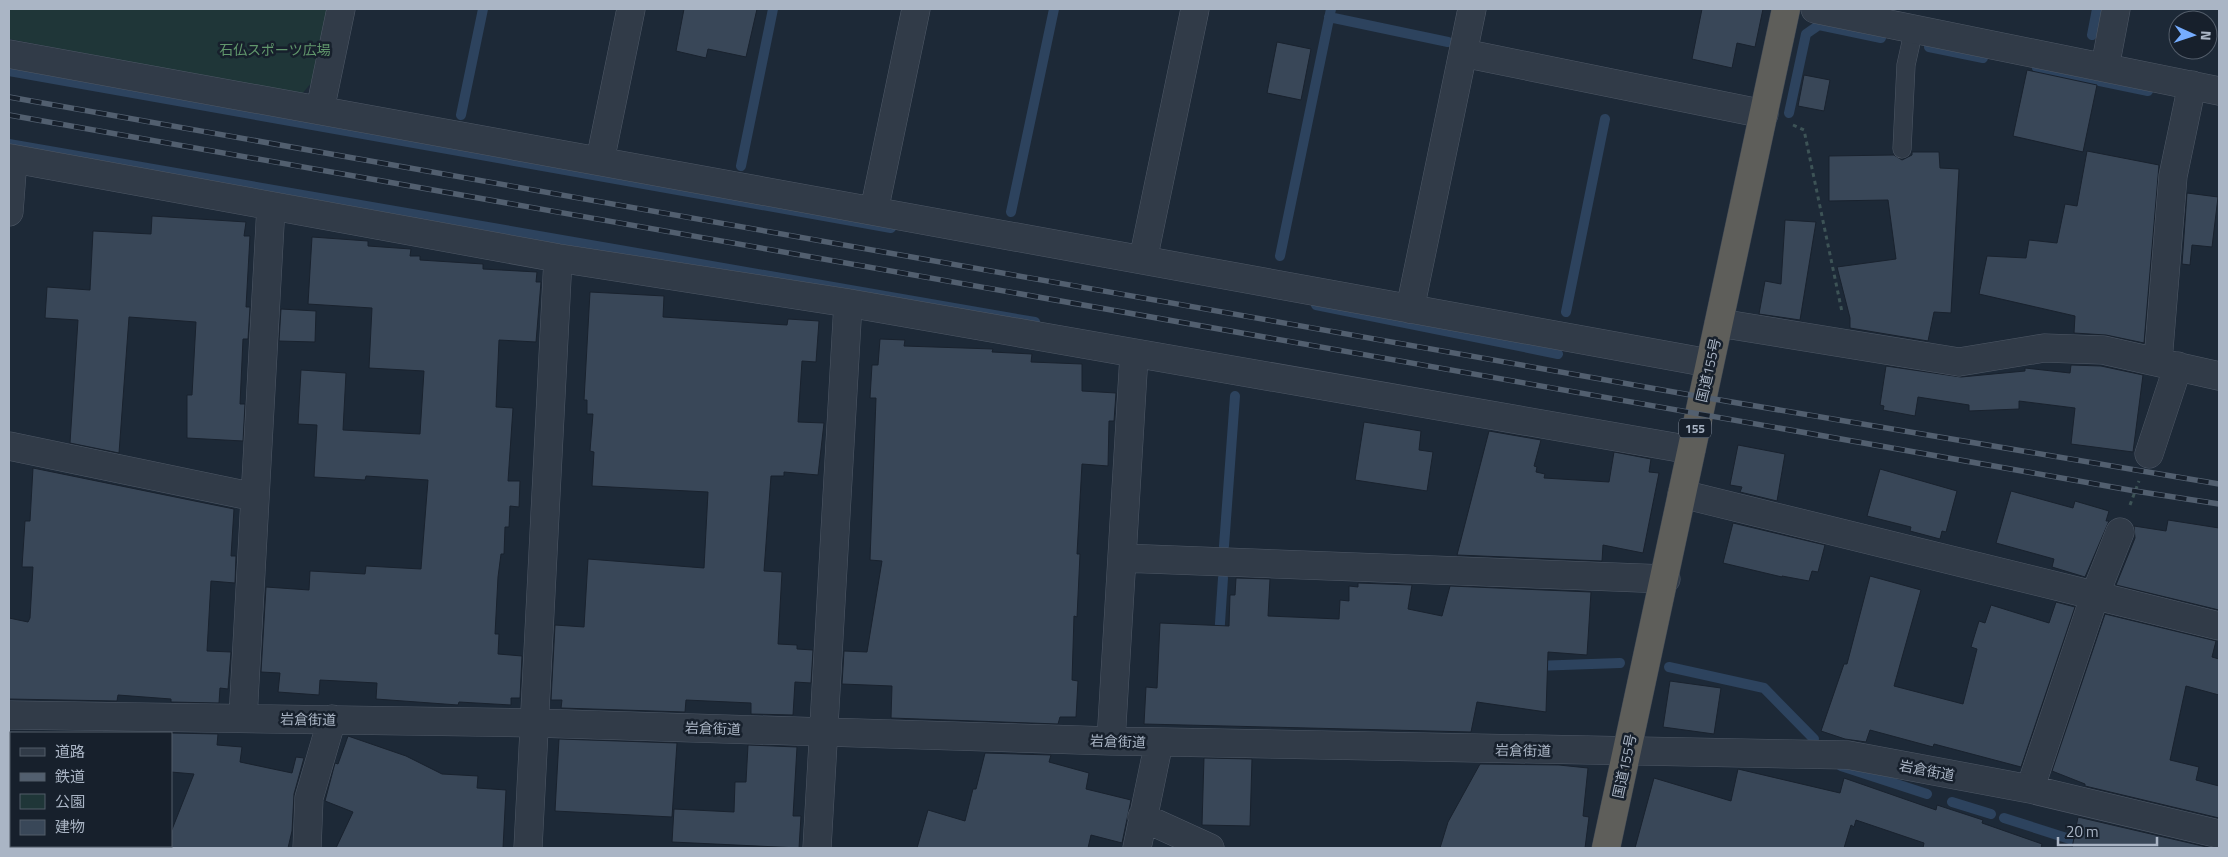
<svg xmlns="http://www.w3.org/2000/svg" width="2228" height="857" font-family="'Titillium Web','Noto Sans JP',sans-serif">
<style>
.green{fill:#1f3638}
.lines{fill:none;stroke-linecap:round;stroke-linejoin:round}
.stream{stroke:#2d435e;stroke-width:10}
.building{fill:#394758;stroke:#19222e}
.service-casing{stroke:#4e5866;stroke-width:19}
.minor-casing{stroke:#4e5866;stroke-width:29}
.trunk-casing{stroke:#3c4552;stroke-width:29}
.path{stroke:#3d5356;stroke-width:3;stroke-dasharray:4 4;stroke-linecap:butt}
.service{stroke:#313b48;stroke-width:18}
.minor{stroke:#313b48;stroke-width:28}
.trunk{stroke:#5e5e5a;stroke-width:28}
.rail-casing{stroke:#525f6f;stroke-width:5.5}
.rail{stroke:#17202c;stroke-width:4;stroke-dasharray:11;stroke-linecap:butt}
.labels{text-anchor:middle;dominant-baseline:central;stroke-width:5;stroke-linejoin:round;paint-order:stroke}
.shield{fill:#17202c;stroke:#7e8897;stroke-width:1}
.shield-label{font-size:12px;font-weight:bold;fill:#aab5c5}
.park-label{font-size:14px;fill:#61976c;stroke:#17202c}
.street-label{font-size:14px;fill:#aab5c5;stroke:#17202c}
</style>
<rect width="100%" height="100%" fill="#1d2937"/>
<!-- green -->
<path class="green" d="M 9,9 L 327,9 L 313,81 L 301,95 L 9,39 Z"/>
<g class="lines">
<!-- stream -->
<path class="stream" d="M 1329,17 L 1448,42
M 2092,35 L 2097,9
M 1929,47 L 1983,58
M 2037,68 L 2148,91
M 9,71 L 891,228
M 1789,113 L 1806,34 L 1819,25 L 1881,38
M 461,115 L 483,9
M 9,144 L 1035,322
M 741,166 L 773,9
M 1011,212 L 1054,9
M 1280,256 L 1331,9
M 1316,305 L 1558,354
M 1566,312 L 1605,119
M 1224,546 L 1235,396
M 1219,638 L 1223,578
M 1534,666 L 1620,663
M 1669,667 L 1764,688 L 1814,739
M 1841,766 L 1927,794
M 1952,802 L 1991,814
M 2004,818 L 2098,848"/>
</g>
<!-- building -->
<path class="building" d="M 684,9 L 757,9 L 746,57 L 708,49 L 706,58 L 676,51 Z
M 1702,9 L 1763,9 L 1755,47 L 1737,43 L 1732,68 L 1692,59 Z
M 1277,42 L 1311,49 L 1301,100 L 1267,93 Z
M 2027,70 L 2097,85 L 2083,152 L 2013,136 Z
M 1804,75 L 1830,80 L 1824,111 L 1798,106 Z
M 2087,151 L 2159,165 L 2144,343 L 2106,335 L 2074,333 L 2075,316 L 1979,294 L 1987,256 L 2026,258 L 2029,240 L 2057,243 L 2065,204 L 2077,206 Z
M 1912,152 L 1939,152 L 1940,168 L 1959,169 L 1951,313 L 1934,312 L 1928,341 L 1850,328 L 1850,318 L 1837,267 L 1896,259 L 1888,200 L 1829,201 L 1829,156 L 1894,155 L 1902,160 L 1912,155 Z
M 2187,193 L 2218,197 L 2212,247 L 2192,245 L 2190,265 L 2182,264 Z
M 152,216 L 246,222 L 244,236 L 250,236 L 246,307 L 250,307 L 248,339 L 243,339 L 240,404 L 245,404 L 243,441 L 187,438 L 187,395 L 192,395 L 196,322 L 129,317 L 119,453 L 70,443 L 78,320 L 45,318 L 47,287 L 90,290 L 93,231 L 151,234 Z
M 1785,220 L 1816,222 L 1800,320 L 1759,314 L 1765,281 L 1781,284 Z
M 312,237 L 368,241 L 368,246 L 411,249 L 410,256 L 420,256 L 420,260 L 483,264 L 483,269 L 537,272 L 536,282 L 541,282 L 536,342 L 499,340 L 496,407 L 513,408 L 508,481 L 520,481 L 519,507 L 510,506 L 509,527 L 505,527 L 504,554 L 501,554 L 498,577 L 495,634 L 499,634 L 498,654 L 522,656 L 520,698 L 511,698 L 511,705 L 459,702 L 458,705 L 376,699 L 377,683 L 320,680 L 319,695 L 278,692 L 280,673 L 261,672 L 266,587 L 309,590 L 310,571 L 365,574 L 366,566 L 421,569 L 428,480 L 366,476 L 365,480 L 314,477 L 317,425 L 298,424 L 301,370 L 346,373 L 343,430 L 420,434 L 424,371 L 369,368 L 372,308 L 308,304 Z
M 590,292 L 664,296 L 663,317 L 787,325 L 788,319 L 819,321 L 816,362 L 802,361 L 798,422 L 824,423 L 818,475 L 784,472 L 784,476 L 771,476 L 764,571 L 782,572 L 778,644 L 797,645 L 797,649 L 813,650 L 811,683 L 795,682 L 793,715 L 751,714 L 751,703 L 686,700 L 685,712 L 561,708 L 562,700 L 551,700 L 555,625 L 584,627 L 588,559 L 704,568 L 708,492 L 592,486 L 594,452 L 590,451 L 593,414 L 587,414 L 587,400 L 584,400 Z
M 281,309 L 316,311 L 315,342 L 279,341 Z
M 880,339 L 905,340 L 904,346 L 993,349 L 992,352 L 1032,354 L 1031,362 L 1082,364 L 1082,391 L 1116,393 L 1114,421 L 1109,421 L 1108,466 L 1082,464 L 1077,554 L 1080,554 L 1077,617 L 1074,616 L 1072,680 L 1078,681 L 1076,717 L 1060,717 L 1058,724 L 891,718 L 892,686 L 842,684 L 844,651 L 867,652 L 882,561 L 870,560 L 876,398 L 870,398 L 872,365 L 878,365 Z
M 2071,365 L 2101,366 L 2143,375 L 2133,452 L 2071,444 L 2075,408 L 2019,401 L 2019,409 L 1969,411 L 1969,405 L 1918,397 L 1915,416 L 1883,410 L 1884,406 L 1880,405 L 1886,366 L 1961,377 L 2025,371 L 2025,368 L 2070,373 Z
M 1364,422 L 1421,431 L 1419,450 L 1433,452 L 1427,491 L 1355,480 Z
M 1489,431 L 1541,440 L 1534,466 L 1537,467 L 1536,472 L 1545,474 L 1544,478 L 1609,482 L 1614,452 L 1651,459 L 1649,472 L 1659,473 L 1643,553 L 1603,545 L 1602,561 L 1457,555 Z
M 1738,445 L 1785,454 L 1777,501 L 1740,492 L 1742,487 L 1730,485 Z
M 33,468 L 234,509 L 231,556 L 236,556 L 235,583 L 211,581 L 207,651 L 231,652 L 228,689 L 220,688 L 219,703 L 171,702 L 171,699 L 118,695 L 117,701 L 9,699 L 9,618 L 28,622 L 30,618 L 33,567 L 22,567 L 25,521 L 30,521 Z
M 1880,469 L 1957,491 L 1946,532 L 1942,531 L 1940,539 L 1910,531 L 1911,527 L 1867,516 Z
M 2011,491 L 2073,508 L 2075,501 L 2109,511 L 2106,521 L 2109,521 L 2085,577 L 2052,567 L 2054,559 L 1996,543 Z
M 2168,520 L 2219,528 L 2219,610 L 2116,585 L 2135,538 L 2134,526 L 2166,531 Z
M 1733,523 L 1825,545 L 1818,572 L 1812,571 L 1809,581 L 1782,576 L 1782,577 L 1723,563 Z
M 1870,576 L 1921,590 L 1894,686 L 1963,704 L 1977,649 L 1971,647 L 1979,621 L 1985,623 L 1991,605 L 2049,623 L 2056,602 L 2075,607 L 2021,767 L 1934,744 L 1933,747 L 1870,730 L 1866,742 L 1845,739 L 1821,731 L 1844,664 L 1847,664 Z
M 1236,578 L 1270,579 L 1268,616 L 1339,619 L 1340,600 L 1349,601 L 1349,586 L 1358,587 L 1358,583 L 1412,585 L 1408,609 L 1442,616 L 1450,586 L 1591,592 L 1587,655 L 1548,652 L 1546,712 L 1477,702 L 1471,732 L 1144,724 L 1146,687 L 1157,688 L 1160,623 L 1229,626 L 1230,595 L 1235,595 Z
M 2105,614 L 2216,641 L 2212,657 L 2219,659 L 2219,695 L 2186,686 L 2170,760 L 2199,767 L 2196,780 L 2219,786 L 2219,818 L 2085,786 L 2085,784 L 2052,771 Z
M 1670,681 L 1721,688 L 1714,734 L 1663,727 Z
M 9,731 L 103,732 L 9,733 Z
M 171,733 L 218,734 L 217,745 L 242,747 L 240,762 L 292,773 L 296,757 L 304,758 L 294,794 L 292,831 L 288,848 L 171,848 L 171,832 L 194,774 L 171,772 Z
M 348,736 L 406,756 L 442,774 L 478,776 L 477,788 L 506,790 L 503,848 L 336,848 L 353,812 L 325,801 L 335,763 L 338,764 Z
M 559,739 L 677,743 L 672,817 L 555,811 Z
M 748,745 L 797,747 L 793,816 L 801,816 L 799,848 L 672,842 L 674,809 L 734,812 L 735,782 L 746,782 Z
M 985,753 L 1051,755 L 1049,762 L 1089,773 L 1086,789 L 1131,800 L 1122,843 L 1091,835 L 1088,848 L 917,848 L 928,810 L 965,821 L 973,789 L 976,789 Z
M 1204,758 L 1252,759 L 1250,826 L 1202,825 Z
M 1480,764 L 1559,765 L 1588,768 L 1583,816 L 1589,817 L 1585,848 L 1440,848 L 1448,822 Z
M 1738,769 L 1840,793 L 1844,778 L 1936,810 L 1937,805 L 1983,820 L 1982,823 L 2042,844 L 2041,848 L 1923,848 L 1924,843 L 1856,820 L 1854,827 L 1851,825 L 1844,848 L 1635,848 L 1654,778 L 1731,801 Z
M 2078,817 L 2211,848 L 2072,848 Z"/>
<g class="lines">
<defs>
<path id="service" d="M 1902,149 L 1906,65 L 1914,29"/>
<path id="minor" d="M 1815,9 L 2219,91
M 1463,53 L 1764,114
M 9,54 L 1709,363
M 2105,67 L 2116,9
M 320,110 L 341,9
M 9,158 L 558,258 L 848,303 L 1691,450
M 600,161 L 631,9
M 874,211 L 916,9
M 9,212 L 13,159
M 1143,260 L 1195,9
M 1410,309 L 1472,9
M 1719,323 L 1959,362 L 2044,348 L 2103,350 L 2219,376
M 2158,361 L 2173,176 L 2192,85
M 9,446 L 255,497
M 2149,454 L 2178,366
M 1682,494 L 2219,626
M 1122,558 L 1666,579
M 9,715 L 535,723 L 1111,741 L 1848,755 L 2030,789 L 2219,834
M 243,718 L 271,206
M 1111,741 L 1134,355
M 2030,789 L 2095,595 L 2120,532
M 1142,817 L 1210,848
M 135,848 L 137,846
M 307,848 L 309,798 L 332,719
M 528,848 L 558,258
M 817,848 L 848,303
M 1137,848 L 1159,742"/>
<path id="trunk" d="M 1606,848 L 1786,9"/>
</defs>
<!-- service casing -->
<use href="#service" class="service-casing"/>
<!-- minor casing -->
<use href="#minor" class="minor-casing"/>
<!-- trunk casing -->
<use href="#trunk" class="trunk-casing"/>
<!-- path -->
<path class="path" d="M 1793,125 L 1804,130 L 1842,312
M 2130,505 L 2139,481"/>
<!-- service -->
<use href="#service" class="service"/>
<!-- minor -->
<use href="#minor" class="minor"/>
<!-- trunk -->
<use href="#trunk" class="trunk"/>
<defs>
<path id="rail" d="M 9,97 L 1702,397 L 2219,484
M 9,115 L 2135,491 L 2219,504"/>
</defs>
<!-- rail casing -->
<use href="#rail" class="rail-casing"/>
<!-- rail -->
<use href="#rail" class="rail"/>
</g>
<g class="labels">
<!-- shield labels -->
<rect class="shield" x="1679" y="418.5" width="32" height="19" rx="4"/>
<g class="shield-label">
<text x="1695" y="428">155</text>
</g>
<!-- park labels -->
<g class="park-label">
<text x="275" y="49">石仏スポーツ広場</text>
</g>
<!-- street labels -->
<g class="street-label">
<text transform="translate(1708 370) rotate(-77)">国道155号</text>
<text transform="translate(308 719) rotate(1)">岩倉街道</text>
<text transform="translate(713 728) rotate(2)">岩倉街道</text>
<text transform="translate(1118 741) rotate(2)">岩倉街道</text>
<text transform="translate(1523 750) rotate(1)">岩倉街道</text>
<text transform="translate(1624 766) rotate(-78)">国道155号</text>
<text transform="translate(1927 770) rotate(11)">岩倉街道</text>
</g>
</g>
<!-- border -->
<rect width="2228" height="857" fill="none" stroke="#aab5c5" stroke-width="20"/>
<!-- legend -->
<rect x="10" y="732" width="162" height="115" fill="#17202c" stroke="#525c69"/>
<rect x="20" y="748" width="25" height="8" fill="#313b48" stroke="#525c69"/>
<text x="55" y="757" font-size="15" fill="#aab5c5">道路</text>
<rect x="20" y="773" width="25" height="8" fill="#525f6f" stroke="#525c69"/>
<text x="55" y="782" font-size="15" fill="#aab5c5">鉄道</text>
<rect x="20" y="794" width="25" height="15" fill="#1f3638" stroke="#525c69"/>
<text x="55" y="807" font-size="15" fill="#aab5c5">公園</text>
<rect x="20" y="820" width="25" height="15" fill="#394758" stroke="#525c69"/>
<text x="55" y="832" font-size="15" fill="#aab5c5">建物</text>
<!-- north arrow -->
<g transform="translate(2193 35) rotate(93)"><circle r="24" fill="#17202c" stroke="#525c69"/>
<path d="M0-4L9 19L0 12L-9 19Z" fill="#76adff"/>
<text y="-8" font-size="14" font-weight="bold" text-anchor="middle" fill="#aab5c5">N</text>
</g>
<!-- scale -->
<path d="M2058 837v8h99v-8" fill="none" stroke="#aab5c5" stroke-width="2.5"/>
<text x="2066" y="837" font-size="15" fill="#aab5c5" stroke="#17202c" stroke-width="4" paint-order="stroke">20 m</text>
</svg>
